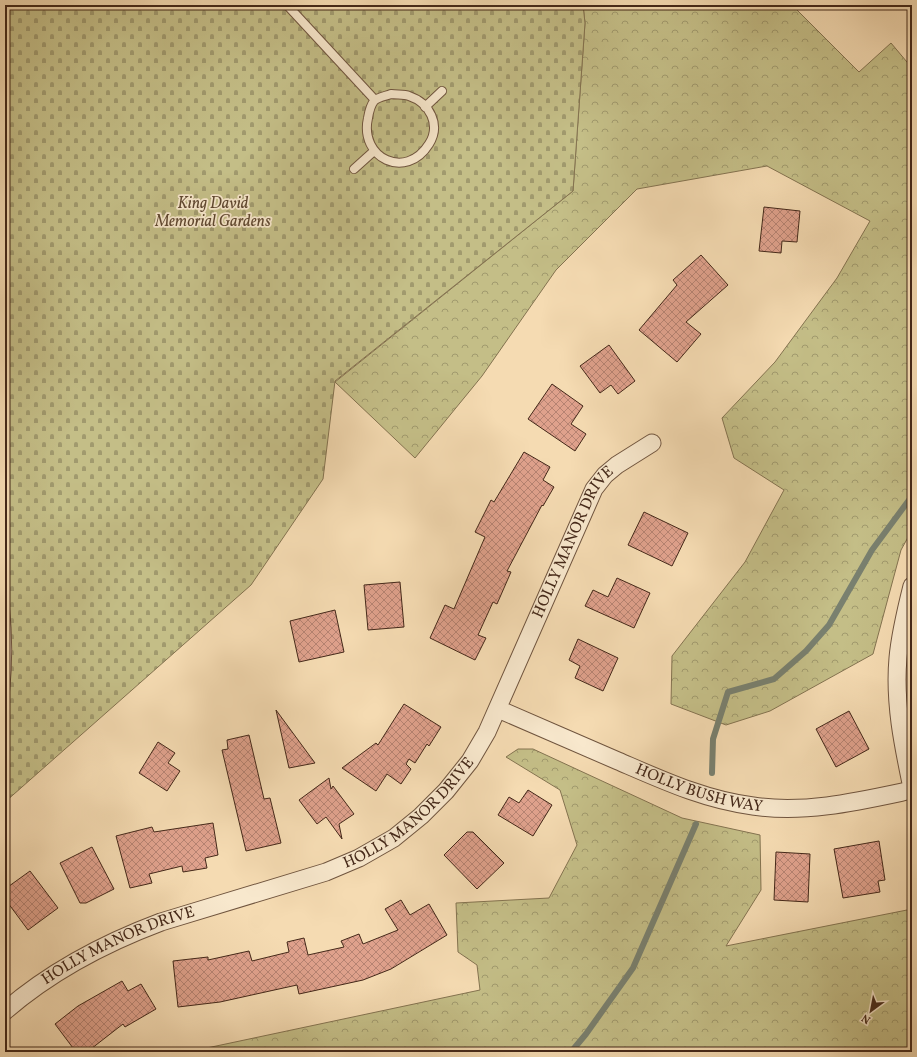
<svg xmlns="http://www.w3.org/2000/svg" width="917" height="1057" font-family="Vollkorn,serif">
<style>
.forest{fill:url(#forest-crowns);stroke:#847350}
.cemetery{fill:url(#cemetery-stones);stroke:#847350}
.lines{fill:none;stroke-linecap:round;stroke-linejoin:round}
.stream{stroke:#79806f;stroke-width:6}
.building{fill:url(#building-cross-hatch);stroke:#442819}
.service-casing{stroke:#70553f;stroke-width:10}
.minor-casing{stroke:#70553f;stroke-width:19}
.service{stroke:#f8e8cd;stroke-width:8}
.minor{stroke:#f8e8cd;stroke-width:17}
.labels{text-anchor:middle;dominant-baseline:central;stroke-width:3.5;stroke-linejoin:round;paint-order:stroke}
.park-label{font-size:16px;font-style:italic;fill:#5e462f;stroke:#f8e8cd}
.street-label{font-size:16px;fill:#442819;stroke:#f8e8cd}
</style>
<defs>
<pattern id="forest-crowns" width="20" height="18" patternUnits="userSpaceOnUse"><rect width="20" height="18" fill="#c4be87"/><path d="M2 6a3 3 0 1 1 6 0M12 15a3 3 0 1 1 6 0" fill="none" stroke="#a19a6e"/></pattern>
<pattern id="cemetery-stones" width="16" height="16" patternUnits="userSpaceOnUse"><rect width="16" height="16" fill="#c4be87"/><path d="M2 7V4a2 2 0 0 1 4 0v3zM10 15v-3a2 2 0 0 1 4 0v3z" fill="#a19a6e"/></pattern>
<pattern id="building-cross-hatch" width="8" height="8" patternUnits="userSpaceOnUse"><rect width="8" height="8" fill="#dfa18c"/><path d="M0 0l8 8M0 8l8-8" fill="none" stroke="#b68372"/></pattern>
</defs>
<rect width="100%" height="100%" fill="#f5dbb2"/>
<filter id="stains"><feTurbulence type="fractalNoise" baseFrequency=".005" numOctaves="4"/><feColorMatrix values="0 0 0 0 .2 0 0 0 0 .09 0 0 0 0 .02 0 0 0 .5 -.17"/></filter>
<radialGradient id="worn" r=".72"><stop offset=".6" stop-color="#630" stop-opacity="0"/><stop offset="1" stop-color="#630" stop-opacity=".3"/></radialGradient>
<!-- forest -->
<path class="forest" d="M 583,5 L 792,5 L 859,72 L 891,43 L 912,68 L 912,530 L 901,550 L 873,654 L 770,711 L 726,725 L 671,704 L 672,656 L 745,562 L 784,490 L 734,458 L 722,418 L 775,362 L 837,278 L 870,221 L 767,166 L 637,189 L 556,270 L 482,376 L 415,458 L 335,382 L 573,191 L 585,23 Z
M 518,749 L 533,749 L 682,818 L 760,835 L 761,890 L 726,946 L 912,909 L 912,1052 L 188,1052 L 480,990 L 477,965 L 458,952 L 456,903 L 549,898 L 577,845 L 560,790 L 506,757 Z"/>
<!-- cemetery -->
<path class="cemetery" d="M 5,5 L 583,5 L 585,23 L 573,191 L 335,381 L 323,479 L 251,585 L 5,802 Z"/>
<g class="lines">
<!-- stream -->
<path class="stream" d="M 712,773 L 713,739 L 728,692 L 774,679 L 806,651 L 829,625 L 872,550 L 912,496
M 571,1052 L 586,1034 L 633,968 L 696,824"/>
</g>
<!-- building -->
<path class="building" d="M 764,207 L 800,211 L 797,242 L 782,241 L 781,253 L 759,251 Z
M 701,255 L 728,285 L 686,322 L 701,334 L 677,362 L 639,330 L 677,285 L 673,280 Z
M 609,345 L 635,381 L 618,394 L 611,385 L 600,393 L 580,366 Z
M 552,384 L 583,406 L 571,424 L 586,434 L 575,451 L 528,419 Z
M 524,452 L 550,467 L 543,480 L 554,487 L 543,506 L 542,505 L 507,571 L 511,572 L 497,604 L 493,602 L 478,635 L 486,638 L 475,660 L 430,638 L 445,605 L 454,609 L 485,537 L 475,532 L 491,500 L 494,502 Z
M 644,512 L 688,533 L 672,566 L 628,545 Z
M 617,578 L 650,593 L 634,628 L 585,606 L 593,590 L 608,597 Z
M 400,582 L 404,627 L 368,630 L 364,585 Z
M 335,610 L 344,652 L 299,662 L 290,621 Z
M 578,639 L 618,658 L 603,691 L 575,678 L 580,666 L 569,660 Z
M 404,704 L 441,727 L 429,746 L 427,744 L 415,763 L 409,759 L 406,764 L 411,769 L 401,784 L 387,774 L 376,791 L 342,768 L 376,743 L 378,745 Z
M 276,710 L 315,763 L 289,768 Z
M 849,711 L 869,749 L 836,767 L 816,729 Z
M 249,735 L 264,799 L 270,798 L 281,843 L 246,851 L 222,750 L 228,749 L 227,740 Z
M 158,742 L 175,753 L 168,763 L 180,771 L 167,791 L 139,773 Z
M 329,778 L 331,789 L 333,786 L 354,814 L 339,824 L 342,839 L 326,817 L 317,824 L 299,800 Z
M 528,790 L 552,805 L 533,836 L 498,815 L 509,797 L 519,803 Z
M 213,823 L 218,855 L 205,858 L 207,868 L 183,872 L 182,866 L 149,874 L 152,883 L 130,888 L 116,836 L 152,827 L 154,832 Z
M 467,832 L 473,832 L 504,863 L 477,889 L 444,855 Z
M 879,841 L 885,880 L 878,881 L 880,892 L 843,898 L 834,849 Z
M 92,847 L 114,889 L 86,903 L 80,903 L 60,863 Z
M 776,852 L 810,854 L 808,902 L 774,900 Z
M 30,871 L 58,908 L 28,930 L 5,899 L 5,889 Z
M 401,900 L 410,915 L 429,904 L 447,935 L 391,969 L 363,980 L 299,994 L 297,985 L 220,1002 L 178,1007 L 173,961 L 208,957 L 208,960 L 249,951 L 252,961 L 289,952 L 287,942 L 304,938 L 308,955 L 344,947 L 341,941 L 359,934 L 363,944 L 398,930 L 385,909 Z
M 122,981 L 128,991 L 141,984 L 156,1009 L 125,1027 L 123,1024 L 87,1052 L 76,1052 L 55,1024 L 78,1006 Z"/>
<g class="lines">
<defs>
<path id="service" d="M 287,5 L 375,100
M 391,94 C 397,95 404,94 409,96 C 430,103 441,125 429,144 C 406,181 359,158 368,118 C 369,112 370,106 374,101 C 378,97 386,96 391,94 Z
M 425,107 L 442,91
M 354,169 L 374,151
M 5,608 C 8,636 8,663 5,692"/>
<g id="minor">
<path d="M 912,586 C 906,610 900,634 898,658 C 894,702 903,745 912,788"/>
<path id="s1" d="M 498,709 C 538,726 578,744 618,761 C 662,780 705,800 753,806 C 806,814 860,801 912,790"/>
<path id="s2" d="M 5,1011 C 50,972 105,943 161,922 L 326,872 L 359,858 L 394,838 L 421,816 L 446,791 L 470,761 L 487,732 L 594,489 L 605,475 L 617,465 L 652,443"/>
</g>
</defs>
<!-- service casing -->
<use href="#service" class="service-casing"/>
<!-- minor casing -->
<use href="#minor" class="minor-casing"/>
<!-- service -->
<use href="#service" class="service"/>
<!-- minor -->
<use href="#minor" class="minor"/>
</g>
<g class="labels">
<!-- park labels -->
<g class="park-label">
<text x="213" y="204">King David<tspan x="213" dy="18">Memorial Gardens</tspan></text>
</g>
<!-- street labels -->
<g class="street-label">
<text stroke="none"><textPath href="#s2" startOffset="780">HOLLY MANOR DRIVE</textPath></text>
<text stroke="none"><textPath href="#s1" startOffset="217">HOLLY BUSH WAY</textPath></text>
<text stroke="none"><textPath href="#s2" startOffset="456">HOLLY MANOR DRIVE</textPath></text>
<text stroke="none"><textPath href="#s2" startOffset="132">HOLLY MANOR DRIVE</textPath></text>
</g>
</g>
<!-- margin -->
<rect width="917" height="1057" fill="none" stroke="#f5dbb2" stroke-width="20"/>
<rect x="6" y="6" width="905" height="1045" fill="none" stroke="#442819" stroke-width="2"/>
<rect x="10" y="10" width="897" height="1037" fill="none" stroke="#442819"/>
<!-- north arrow -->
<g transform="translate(871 1011) rotate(212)" stroke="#f8e8cd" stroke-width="3" paint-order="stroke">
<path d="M0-3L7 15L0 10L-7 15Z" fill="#442819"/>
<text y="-6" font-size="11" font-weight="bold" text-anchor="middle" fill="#442819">N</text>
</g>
<rect width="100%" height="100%" filter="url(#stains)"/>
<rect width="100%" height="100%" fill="url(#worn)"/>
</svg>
